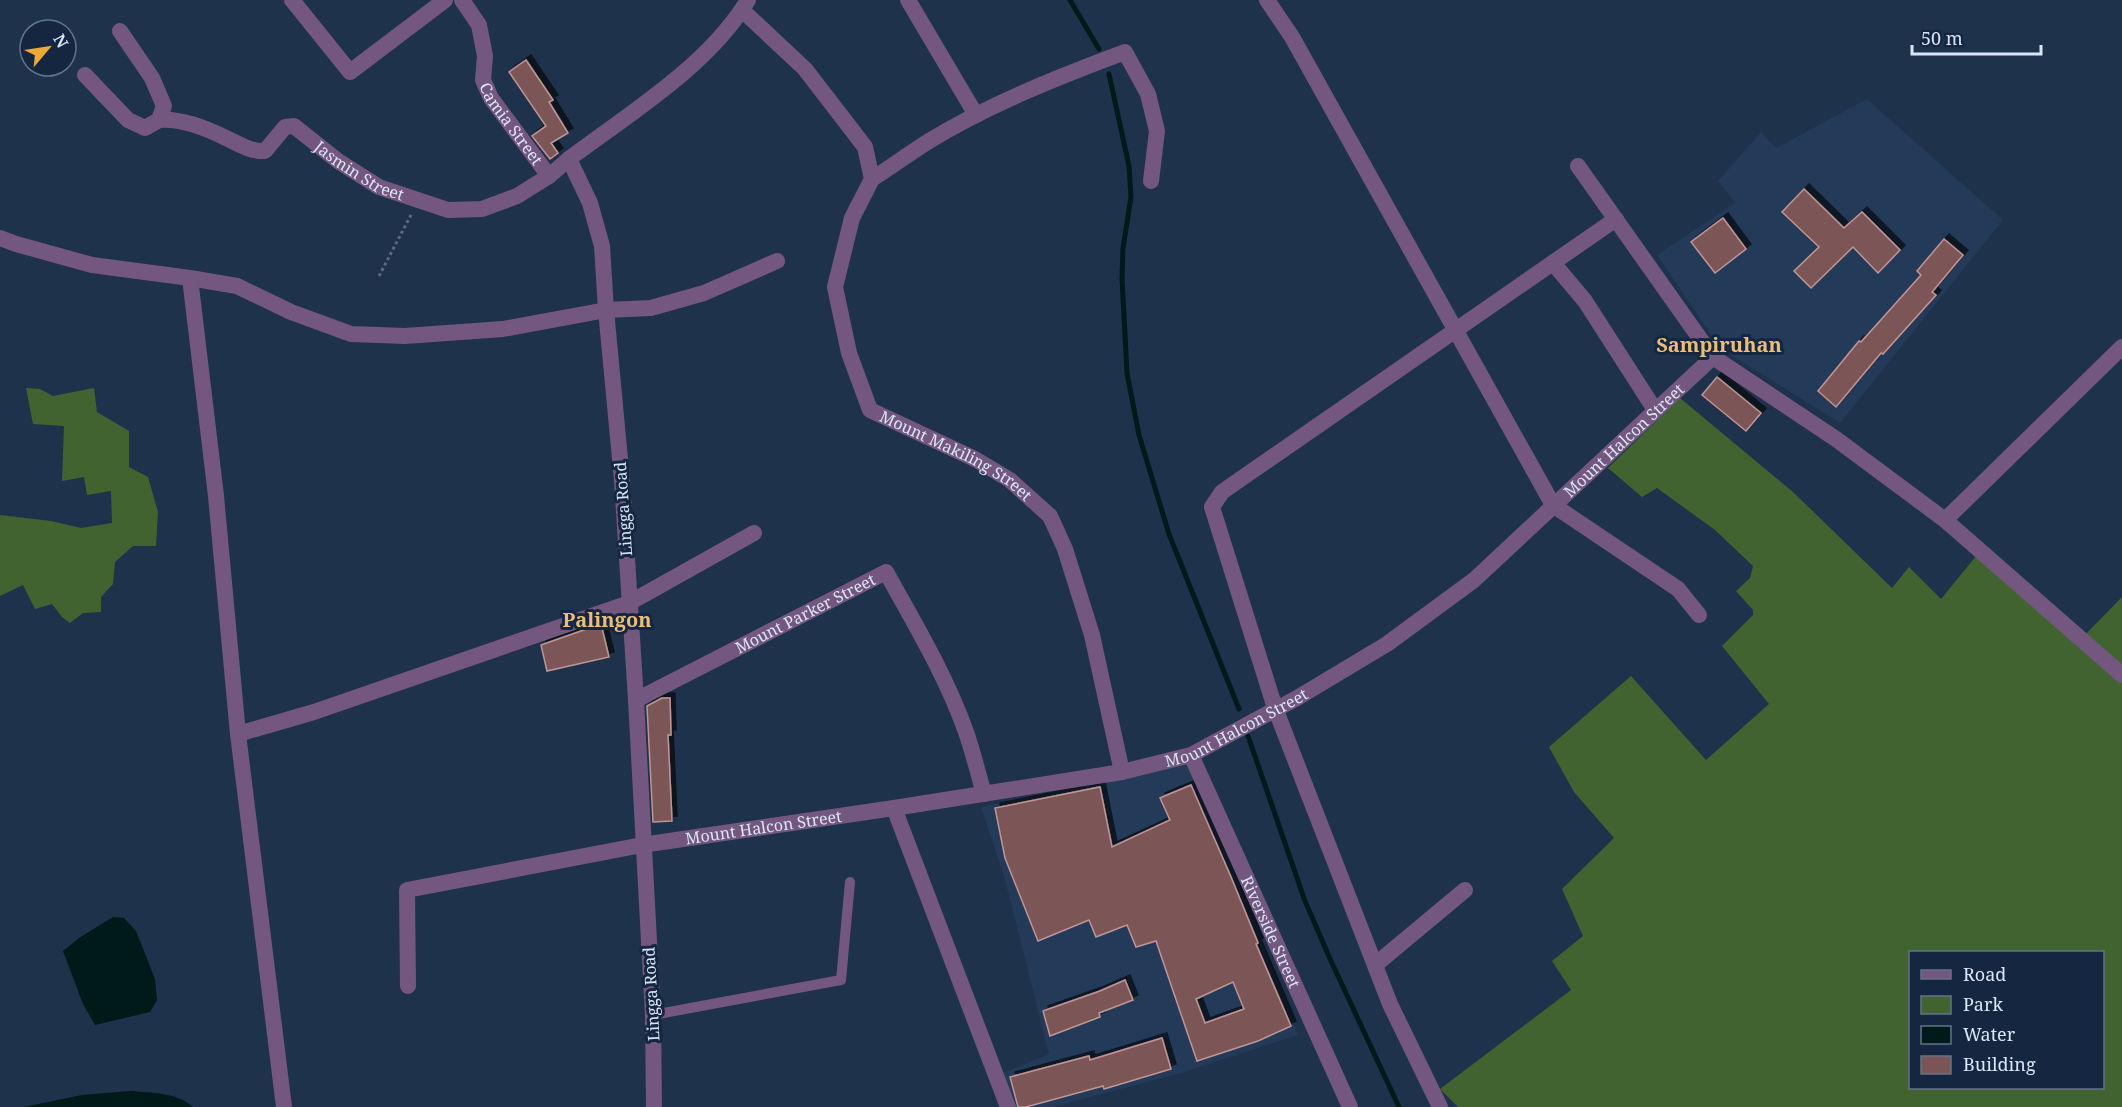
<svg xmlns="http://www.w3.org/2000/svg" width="2122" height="1107" font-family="'Noto Serif',serif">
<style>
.built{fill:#233a59}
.green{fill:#416330;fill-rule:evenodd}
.water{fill:#001a1a}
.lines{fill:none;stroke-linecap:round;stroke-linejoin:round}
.stream{stroke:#001a1a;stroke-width:5}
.building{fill:#7b5556;stroke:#c09597;stroke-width:1.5;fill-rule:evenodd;filter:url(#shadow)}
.path{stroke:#5a6a81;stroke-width:3;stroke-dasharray:3 3;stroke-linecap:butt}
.service{stroke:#73577e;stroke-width:10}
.minor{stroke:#73577e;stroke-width:16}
.tertiary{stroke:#73577e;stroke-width:16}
.labels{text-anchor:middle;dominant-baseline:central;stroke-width:6;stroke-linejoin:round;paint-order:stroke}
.street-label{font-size:16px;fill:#dae6f7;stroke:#152740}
.quarter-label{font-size:20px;font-weight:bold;fill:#ebbd7a;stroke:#152740}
</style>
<defs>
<filter id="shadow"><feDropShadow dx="5" dy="-5" stdDeviation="0" flood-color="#0009"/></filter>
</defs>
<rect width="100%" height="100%" fill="#1f324b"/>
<!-- built -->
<path class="built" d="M 1867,99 L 2003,220 L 1840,423 L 1720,348 L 1657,255 L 1735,203 L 1718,181 L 1761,132 L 1776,148 Z
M 1192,763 L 1298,1035 L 1181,1073 L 1053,1107 L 1016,1107 L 1003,1073 L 1049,1054 L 1004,876 L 981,807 Z"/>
<!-- green -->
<path class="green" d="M 26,388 L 40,389 L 53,396 L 94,388 L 97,412 L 129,431 L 129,467 L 148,477 L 158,512 L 156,546 L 133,546 L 115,562 L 113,584 L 101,597 L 101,612 L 83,613 L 70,623 L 62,617 L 52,604 L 35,609 L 23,585 L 0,596 L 0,515 L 51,521 L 81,528 L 112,523 L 111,491 L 87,495 L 84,477 L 62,481 L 64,426 L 33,424 Z
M 1680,398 L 1793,492 L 1892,588 L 1909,567 L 1941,599 L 1977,555 L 2076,644 L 2122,597 L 2122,1107 L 1458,1107 L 1440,1089 L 1571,990 L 1552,961 L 1583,936 L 1562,889 L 1614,838 L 1574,792 L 1549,747 L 1631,676 L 1706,760 L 1769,704 L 1722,646 L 1753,615 L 1753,610 L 1736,591 L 1750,578 L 1753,566 L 1715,530 L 1657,488 L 1642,497 L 1608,468 ZM 1910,952 L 2102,952 L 2102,1088 L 1910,1088 Z"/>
<!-- water -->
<path class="water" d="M 113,917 L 124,918 L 136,931 L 155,979 L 157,1000 L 150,1012 L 95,1025 L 83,1004 L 63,951 L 79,938 Z
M 131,1091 C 152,1093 176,1092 193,1107 L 24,1107 L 82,1095 Z"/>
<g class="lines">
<!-- stream -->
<path class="stream" d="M 1070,0 L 1099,49
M 1109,74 L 1129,166 L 1131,197 L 1123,248 L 1122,278 L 1127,373 L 1139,435 L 1169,534 L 1239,709
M 1248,736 L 1305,901 L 1331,961 L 1399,1107"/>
</g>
<!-- building -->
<path class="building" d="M 526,60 L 553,100 L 549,102 L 568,133 L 551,143 L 558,153 L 550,159 L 532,136 L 546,126 L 509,72 Z
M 1804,189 L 1844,228 L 1862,212 L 1900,250 L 1878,273 L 1853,247 L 1811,288 L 1794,271 L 1819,247 L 1782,212 Z
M 1723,218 L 1746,249 L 1715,273 L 1691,242 Z
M 1944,239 L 1963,255 L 1932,292 L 1936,295 L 1883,354 L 1881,353 L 1836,407 L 1818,391 L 1859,341 L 1861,342 L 1921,275 L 1917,271 Z
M 1717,377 L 1761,413 L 1746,431 L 1702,395 Z
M 601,624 L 609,657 L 547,671 L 541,645 Z
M 662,698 L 670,698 L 671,735 L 668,735 L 672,821 L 653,822 L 647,706 Z
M 1191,785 L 1231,877 L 1258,943 L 1256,944 L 1291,1026 L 1258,1041 L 1197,1061 L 1156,941 L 1136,947 L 1127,925 L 1096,937 L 1089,920 L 1038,941 L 1005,858 L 995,808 L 1100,787 L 1112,847 L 1170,820 L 1160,798 ZM 1233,982 L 1244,1009 L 1205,1023 L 1196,999 Z
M 1125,980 L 1133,1000 L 1099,1013 L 1100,1017 L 1050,1036 L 1043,1011 L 1100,991 Z
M 1162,1038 L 1171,1069 L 1104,1089 L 1103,1086 L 1026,1107 L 1018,1107 L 1010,1077 L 1089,1056 L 1090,1060 Z"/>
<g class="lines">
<!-- path -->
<path class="path" d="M 379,276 L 411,215"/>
<!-- service -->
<path class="service" d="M 653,1015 L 841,980 L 850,882"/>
<!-- minor -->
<g class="minor">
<path d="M 292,0 L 350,72 L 445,0"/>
<path id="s1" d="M 462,0 L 479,25 L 485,56 L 483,80 L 491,98 L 549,176"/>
<path d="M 908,0 L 976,115"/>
<path d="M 1267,0 L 1292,37 L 1553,505 L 1678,589 L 1699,615"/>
<path id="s2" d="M 742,10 L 805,69 L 865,147 L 872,179 L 852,218 L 835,287 L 849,353 L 870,410 L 975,459 L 1010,480 L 1050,516 L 1065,549 L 1092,635 L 1122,772"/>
<path d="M 85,75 L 128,120 L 145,128 L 159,120 L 164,106 L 152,78 L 120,31"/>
<path id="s3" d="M 159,120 C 182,118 206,128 226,138 C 239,144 251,152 265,151 L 285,127 L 294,126 L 338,161 L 379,187 L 448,210 L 482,209 L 517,196 L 549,176 L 569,159"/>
<path d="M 1578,166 L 1713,357 L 1836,439 L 1945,520 L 2122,675"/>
<path d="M 872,179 C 891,167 910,153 929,141 C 990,104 1058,77 1125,52 L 1148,94 L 1157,131 L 1151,181"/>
<path d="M 0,238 L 16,244 L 92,265 L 190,278 L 237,286 L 291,312 L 351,334 L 405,336 L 503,329 L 606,310 L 651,308 L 704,293 L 777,261"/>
<path d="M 1553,263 L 1585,301 L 1655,410"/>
<path d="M 190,278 L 216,496 L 238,734 L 284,1107"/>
<path d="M 1945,520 L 2122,347"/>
<path id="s4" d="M 636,700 L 886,572 C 915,624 946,676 966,732 C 973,752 978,773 984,794"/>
<path d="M 238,734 L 314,712 L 629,603 L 754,533"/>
<path id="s5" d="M 1191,755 L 1350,1107"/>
<path d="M 894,808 L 1008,1107"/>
<path d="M 1375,965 L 1465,890"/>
<path id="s6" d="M 408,986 L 407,890 L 642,845 L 894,808 L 1122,772 L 1191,755 L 1297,698 L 1387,644 L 1474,580 L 1713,357"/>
<path d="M 1440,1107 L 1390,1004 L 1275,708 L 1212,507 L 1222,492 L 1616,219"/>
</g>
<!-- tertiary -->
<path class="tertiary" d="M 654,1107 L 653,1015 L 636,700 L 622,480 L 606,310 L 602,246 L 590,203 L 569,159 C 630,113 708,66 748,0"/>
</g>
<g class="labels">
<!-- street labels -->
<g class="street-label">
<text stroke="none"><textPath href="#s1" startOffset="138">Camia Street</textPath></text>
<text stroke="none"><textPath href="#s3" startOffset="232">Jasmin Street</textPath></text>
<text stroke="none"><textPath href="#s6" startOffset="1430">Mount Halcon Street</textPath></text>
<text stroke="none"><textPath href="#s2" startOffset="558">Mount Makiling Street</textPath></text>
<text transform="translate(623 509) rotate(-94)">Lingga Road</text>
<text stroke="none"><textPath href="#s4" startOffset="190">Mount Parker Street</textPath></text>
<text stroke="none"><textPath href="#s6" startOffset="944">Mount Halcon Street</textPath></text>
<text stroke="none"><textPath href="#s6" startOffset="458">Mount Halcon Street</textPath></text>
<text stroke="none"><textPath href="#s5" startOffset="194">Riverside Street</textPath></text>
<text transform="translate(651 994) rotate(-93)">Lingga Road</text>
</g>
<!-- quarter labels -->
<g class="quarter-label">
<text x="1719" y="344">Sampiruhan</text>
<text x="607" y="619">Palingon</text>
</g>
</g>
<!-- legend -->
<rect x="1909" y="951" width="195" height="138" fill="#152740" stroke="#647389" stroke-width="1.5"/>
<rect x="1921" y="970" width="30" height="9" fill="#73577e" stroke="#647389" stroke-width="1.5"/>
<text x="1963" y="981" font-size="18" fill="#dae6f7">Road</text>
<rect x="1921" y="996" width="30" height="18" fill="#416330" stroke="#647389" stroke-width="1.5"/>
<text x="1963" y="1011" font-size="18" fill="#dae6f7">Park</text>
<rect x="1921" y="1026" width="30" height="18" fill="#001a1a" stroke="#647389" stroke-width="1.5"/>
<text x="1963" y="1041" font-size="18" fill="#dae6f7">Water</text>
<rect x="1921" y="1056" width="30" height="18" fill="#7b5556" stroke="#647389" stroke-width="1.5"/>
<text x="1963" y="1071" font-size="18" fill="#dae6f7">Building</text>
<!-- north arrow -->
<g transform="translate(48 48) rotate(61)"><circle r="28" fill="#152740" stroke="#647389" stroke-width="1.5"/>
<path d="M0-4.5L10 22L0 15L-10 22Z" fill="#eba93a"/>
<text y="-9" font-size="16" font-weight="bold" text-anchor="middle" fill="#dae6f7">N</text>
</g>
<!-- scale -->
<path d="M1912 45v9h129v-9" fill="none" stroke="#dae6f7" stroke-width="3"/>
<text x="1921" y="45" font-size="18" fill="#dae6f7" stroke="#152740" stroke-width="4.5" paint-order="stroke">50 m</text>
</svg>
